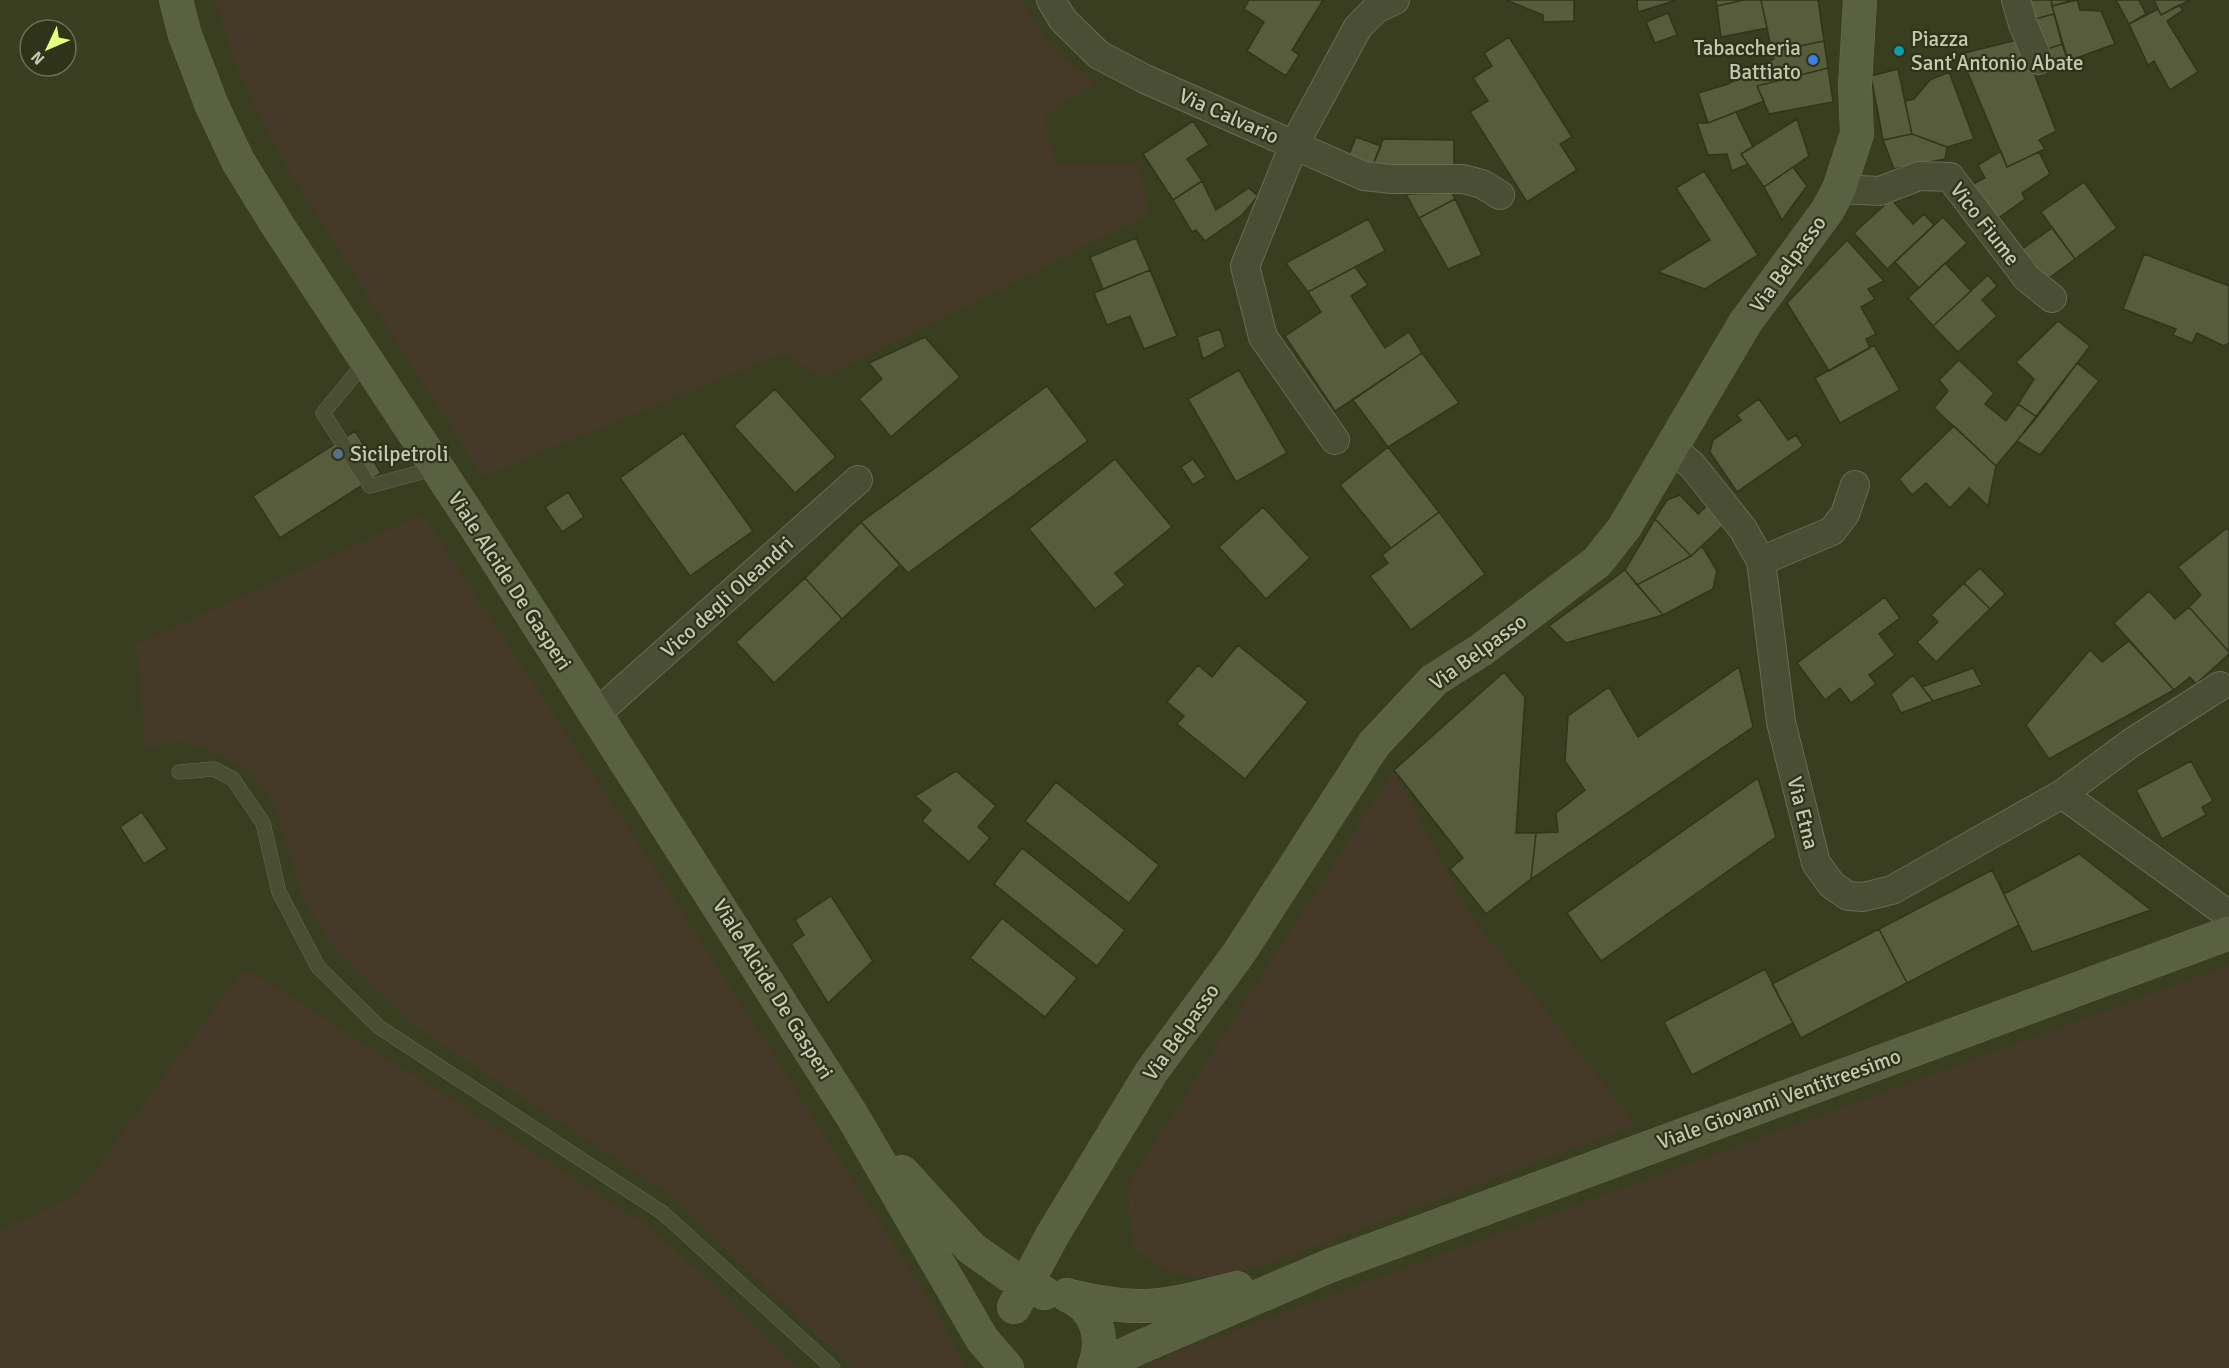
<svg xmlns="http://www.w3.org/2000/svg" width="2229" height="1368" font-family="Signika,sans-serif">
<style>
.grass{fill:#453a27}
.building{fill:#575d3c;stroke:#30351c;stroke-width:1.5}
.lines{fill:none;stroke-linecap:round;stroke-linejoin:round}
.lane-casing{stroke:#676c53;stroke-width:15}
.street-casing{stroke:#676c53;stroke-width:30}
.secondary-casing{stroke:#676c53;stroke-width:34}
.lane{stroke:#494e34;stroke-width:14}
.street{stroke:#494e34;stroke-width:28}
.secondary{stroke:#5a6142;stroke-width:33}
.culture-dot{fill:#0f9aa8;stroke:#2e331a;stroke-width:2}
.shop-dot{fill:#3f7fe0;stroke:#2e331a;stroke-width:2}
.service-dot{fill:#5c6f8a;stroke:#2e331a;stroke-width:2}
.labels{text-anchor:middle;dominant-baseline:central;stroke-width:4.5;stroke-linejoin:round;paint-order:stroke}
.poi-label{font-size:21px;fill:#c4c9b0;stroke:#2e331a;text-anchor:start}
.street-label{font-size:21px;fill:#c4c9b0;stroke:#2e331a}
</style>
<rect width="100%" height="100%" fill="#393e20"/>
<!-- grass -->
<path class="grass" d="M 215,0 L 1021,0 L 1052,47 L 1095,83 L 1044,117 L 1056,164 L 1139,163 L 1149,214 L 822,378 L 784,353 L 482,477 L 289,171 L 259,115 L 234,60 Z
M 423,514 L 669,891 L 937,1312 L 965,1368 L 851,1368 L 666,1192 L 418,1029 L 372,987 L 332,946 L 303,898 L 272,800 L 249,773 L 218,754 L 180,741 L 146,751 L 136,644 Z
M 1394,770 L 1471,916 L 1636,1125 L 1261,1267 C 1202,1279 1187,1288 1135,1250 C 1129,1225 1127,1204 1131,1179 Z
M 2229,965 L 2229,1368 L 1145,1368 L 1170,1354 Z
M 244,969 L 273,985 L 653,1229 L 800,1368 L 0,1368 L 0,1231 L 77,1194 Z"/>
<!-- building -->
<path class="building" d="M 1249,0 L 1323,0 L 1292,50 L 1299,55 L 1286,76 L 1247,51 L 1264,22 L 1244,9 Z
M 1506,0 L 1574,0 L 1574,21 L 1543,22 L 1543,15 Z
M 1637,0 L 1677,0 L 1638,12 Z
M 1716,0 L 1744,0 L 1717,6 Z
M 1744,0 L 1761,0 L 1767,28 L 1721,37 L 1717,6 Z
M 1761,0 L 1818,0 L 1824,41 L 1772,52 Z
M 2025,0 L 2051,0 L 2054,14 L 2031,20 Z
M 2051,0 L 2070,0 L 2070,1 L 2052,6 Z
M 2077,0 L 2080,10 L 2101,11 L 2115,44 L 2068,61 L 2052,6 Z
M 2116,0 L 2139,0 L 2146,14 L 2129,24 Z
M 2154,0 L 2190,0 L 2161,15 Z
M 2179,5 L 2183,10 L 2167,21 L 2198,72 L 2170,90 L 2154,61 L 2148,65 L 2129,24 L 2158,9 L 2161,15 Z
M 1668,13 L 1677,35 L 1655,43 L 1646,22 Z
M 2054,14 L 2062,44 L 2042,51 L 2031,20 Z
M 1509,37 L 1572,137 L 1560,144 L 1577,170 L 1527,202 L 1470,112 L 1488,101 L 1473,78 L 1492,66 L 1484,53 Z
M 2021,39 L 2056,131 L 2039,140 L 2045,149 L 2007,167 L 1960,54 Z
M 1824,41 L 1828,68 L 1757,86 L 1764,101 L 1708,123 L 1698,93 L 1728,84 L 1774,59 L 1772,52 Z
M 2062,44 L 2068,61 L 2049,68 L 2042,51 Z
M 1828,68 L 1833,102 L 1769,114 L 1757,86 Z
M 1898,69 L 1912,134 L 1883,140 L 1871,76 Z
M 1949,72 L 1974,139 L 1947,147 L 1912,134 L 1905,101 L 1914,99 L 1930,80 Z
M 1736,112 L 1753,147 L 1741,154 L 1748,164 L 1732,171 L 1727,154 L 1708,155 L 1697,123 L 1708,123 Z
M 1797,119 L 1809,156 L 1764,187 L 1741,154 Z
M 1193,121 L 1209,145 L 1187,159 L 1202,181 L 1173,200 L 1143,154 Z
M 1912,134 L 1947,147 L 1945,159 L 1894,169 L 1883,140 Z
M 1356,137 L 1381,146 L 1372,167 L 1348,157 Z
M 1383,139 L 1454,140 L 1454,168 L 1372,167 Z
M 2001,151 L 2007,167 L 2039,152 L 2050,174 L 2022,193 L 2025,199 L 1997,219 L 1973,184 L 1985,178 L 1978,165 Z
M 1793,167 L 1807,186 L 1782,220 L 1764,187 Z
M 1704,171 L 1758,255 L 1705,289 L 1658,272 L 1710,240 L 1676,188 Z
M 1202,181 L 1216,210 L 1249,188 L 1258,196 L 1242,215 L 1205,241 L 1196,230 L 1192,232 L 1173,200 Z
M 2084,182 L 2117,228 L 2075,259 L 2041,212 Z
M 1452,193 L 1455,199 L 1419,218 L 1406,194 Z
M 1455,199 L 1482,255 L 1448,269 L 1419,218 Z
M 1891,199 L 1913,224 L 1924,214 L 1934,225 L 1887,269 L 1854,233 Z
M 1943,217 L 1967,243 L 1919,288 L 1895,262 Z
M 1368,219 L 1385,251 L 1308,292 L 1286,263 Z
M 2052,228 L 2075,259 L 2045,281 L 2022,249 Z
M 1136,238 L 1150,270 L 1103,289 L 1090,257 Z
M 1847,240 L 1884,281 L 1868,289 L 1875,299 L 1861,307 L 1876,334 L 1866,339 L 1870,348 L 1829,371 L 1787,303 Z
M 2144,254 L 2229,286 L 2229,343 L 2224,346 L 2197,333 L 2192,343 L 2173,335 L 2176,329 L 2123,309 Z
M 1945,263 L 1971,291 L 1933,326 L 1908,298 Z
M 1355,267 L 1368,285 L 1351,296 L 1385,348 L 1409,332 L 1422,353 L 1335,411 L 1285,336 L 1321,312 L 1308,292 Z
M 1150,270 L 1177,336 L 1144,349 L 1130,316 L 1107,325 L 1094,293 Z
M 1988,275 L 1997,286 L 1982,300 L 1997,316 L 1958,352 L 1933,326 Z
M 2058,321 L 2090,346 L 2037,417 L 2018,404 L 2034,379 L 2016,362 Z
M 1220,329 L 1225,347 L 1203,359 L 1197,337 Z
M 925,337 L 960,377 L 891,437 L 859,399 L 882,379 L 869,363 Z
M 1874,345 L 1900,390 L 1840,423 L 1815,378 Z
M 1422,353 L 1459,403 L 1388,447 L 1353,400 Z
M 1959,360 L 1994,393 L 1985,404 L 2006,421 L 2018,404 L 2037,417 L 1996,466 L 1934,408 L 1948,391 L 1939,380 Z
M 2077,363 L 2099,381 L 2040,455 L 2017,441 Z
M 1239,370 L 1287,453 L 1236,482 L 1188,399 Z
M 1047,386 L 1088,441 L 908,573 L 861,522 Z
M 775,389 L 836,457 L 795,493 L 734,426 Z
M 1759,399 L 1788,440 L 1796,435 L 1803,446 L 1737,492 L 1710,452 L 1713,440 L 1741,420 L 1737,415 Z
M 1954,426 L 1996,466 L 1988,506 L 1969,488 L 1950,508 L 1926,483 L 1912,495 L 1899,479 Z
M 355,431 L 381,473 L 280,538 L 253,496 Z
M 683,433 L 753,531 L 690,576 L 620,478 Z
M 1388,447 L 1439,512 L 1391,548 L 1340,485 Z
M 1115,459 L 1172,527 L 1115,573 L 1125,585 L 1095,609 L 1029,529 Z
M 1193,459 L 1206,477 L 1193,485 L 1181,467 Z
M 568,492 L 584,517 L 562,532 L 545,507 Z
M 1680,495 L 1698,514 L 1710,503 L 1725,524 L 1691,556 L 1655,519 L 1667,500 Z
M 1263,507 L 1310,558 L 1266,599 L 1219,547 Z
M 1439,512 L 1485,574 L 1411,630 L 1370,576 L 1388,563 L 1382,555 Z
M 1655,519 L 1691,556 L 1637,585 L 1625,570 Z
M 861,522 L 900,565 L 842,619 L 805,578 Z
M 2227,528 L 2229,531 L 2229,652 L 2189,607 L 2201,595 L 2178,567 Z
M 1702,546 L 1717,571 L 1713,589 L 1663,615 L 1637,585 L 1691,556 Z
M 1980,568 L 2005,594 L 1990,609 L 1964,583 Z
M 1625,570 L 1663,615 L 1566,643 L 1549,626 Z
M 805,578 L 842,619 L 774,683 L 736,642 Z
M 1964,583 L 1990,609 L 1936,662 L 1917,642 L 1938,622 L 1931,615 Z
M 2149,591 L 2175,619 L 2189,607 L 2229,652 L 2229,654 L 2196,684 L 2190,677 L 2174,690 L 2114,623 Z
M 1885,597 L 1900,618 L 1879,634 L 1895,655 L 1869,675 L 1876,684 L 1851,703 L 1840,688 L 1825,700 L 1797,663 Z
M 2129,641 L 2174,690 L 2049,759 L 2026,725 L 2090,650 L 2102,662 Z
M 1238,645 L 1308,702 L 1245,779 L 1177,724 L 1184,716 L 1167,702 L 1198,665 L 1212,677 Z
M 1739,667 L 1753,727 L 1531,879 L 1536,833 L 1558,832 L 1556,813 L 1585,790 L 1565,761 L 1568,716 L 1609,687 L 1638,737 Z
M 1973,668 L 1982,685 L 1933,701 L 1922,687 Z
M 1504,672 L 1525,697 L 1516,833 L 1536,833 L 1531,879 L 1486,914 L 1450,869 L 1463,858 L 1394,770 Z
M 1913,675 L 1933,701 L 1901,713 L 1891,694 Z
M 2191,761 L 2213,801 L 2202,807 L 2206,815 L 2162,839 L 2136,790 Z
M 956,771 L 996,806 L 978,827 L 990,838 L 969,862 L 922,821 L 931,810 L 915,796 Z
M 1758,778 L 1776,837 L 1601,961 L 1567,913 Z
M 1056,782 L 1159,865 L 1129,903 L 1025,821 Z
M 142,812 L 167,849 L 144,864 L 120,827 Z
M 1022,848 L 1125,930 L 1097,966 L 994,884 Z
M 2079,854 L 2151,910 L 2032,952 L 2004,894 Z
M 1992,870 L 2019,925 L 1907,983 L 1879,929 Z
M 831,896 L 873,961 L 828,1003 L 791,944 L 804,935 L 795,920 Z
M 1002,918 L 1077,978 L 1045,1017 L 970,958 Z
M 1879,929 L 1907,983 L 1801,1038 L 1772,984 Z
M 1765,969 L 1793,1023 L 1692,1075 L 1664,1022 Z"/>
<g class="lines">
<defs>
<path id="lane" d="M 366,361 L 323,413 L 370,486 L 436,468
M 179,772 L 214,769 L 233,779 L 263,823 L 279,892 L 318,967 L 379,1027 L 663,1213 L 833,1368"/>
<path id="street" d="M 1051,0 L 1063,20 L 1099,55 L 1145,79 L 1364,176 L 1392,179 L 1463,179 L 1482,184 L 1500,195
M 2016,0 L 2023,24 L 2038,60
M 1839,189 L 1880,191 L 1919,176 L 1950,177 L 2027,278 L 2052,298
M 1335,440 L 1263,337 L 1245,266 L 1294,145 L 1358,27 L 1376,9 L 1395,0
M 1671,448 L 1692,465 L 1743,529 L 1761,561 L 1781,722 L 1816,863 L 1832,885 L 1848,896 L 1863,897 L 1892,890 L 2062,794 L 2229,915
M 1761,561 L 1832,531 L 1845,514 L 1855,485
M 596,714 L 858,480
M 2062,794 L 2131,743 L 2220,686"/>
<path id="secondary" d="M 176,0 L 185,35 L 212,106 L 238,161 L 276,223 L 476,527 L 853,1117 L 982,1339 L 1007,1368
M 902,1172 L 971,1248 L 1009,1275 L 1044,1293
M 1067,1295 C 1098,1308 1105,1339 1094,1368
M 1070,1296 C 1093,1301 1116,1306 1140,1306 C 1169,1307 1208,1295 1237,1288
M 1014,1307 L 1053,1234 L 1152,1071 L 1239,953 L 1374,744 L 1434,680 L 1481,650 L 1597,562 L 1624,528 L 1745,323 L 1827,211 L 1839,189 L 1857,134 L 1855,86 L 1860,0
M 1097,1368 L 1136,1349 L 1329,1266 L 2229,933"/>
</defs>
<!-- lane casing -->
<use href="#lane" class="lane-casing"/>
<!-- street casing -->
<use href="#street" class="street-casing"/>
<!-- secondary casing -->
<use href="#secondary" class="secondary-casing"/>
<!-- lane -->
<use href="#lane" class="lane"/>
<!-- street -->
<use href="#street" class="street"/>
<!-- secondary -->
<use href="#secondary" class="secondary"/>
</g>
<!-- markers -->
<circle class="culture-dot" cx="1899" cy="51" r="6"/>
<circle class="shop-dot" cx="1813" cy="60" r="6"/>
<circle class="service-dot" cx="338" cy="454" r="6"/>
<g class="labels">
<!-- poi labels -->
<g class="poi-label">
<text x="1911" y="39">Piazza<tspan x="1911" dy="24">Sant'Antonio Abate</tspan></text>
<text x="1801" y="48" text-anchor="end">Tabaccheria<tspan x="1801" dy="24">Battiato</tspan></text>
<text x="350" y="454">Sicilpetroli</text>
</g>
<!-- street labels -->
<g class="street-label">
<text transform="translate(1229 116) rotate(24)">Via Calvario</text>
<text transform="translate(1985 224) rotate(52)">Vico Fiume</text>
<text transform="translate(1788 264) rotate(-54)">Via Belpasso</text>
<text transform="translate(510 581) rotate(57)">Viale Alcide De Gasperi</text>
<text transform="translate(727 597) rotate(-42)">Vico degli Oleandri</text>
<text transform="translate(1478 652) rotate(-36)">Via Belpasso</text>
<text transform="translate(1803 813) rotate(76)">Via Etna</text>
<text transform="translate(773 989) rotate(58)">Viale Alcide De Gasperi</text>
<text transform="translate(1181 1032) rotate(-54)">Via Belpasso</text>
<text transform="translate(1779 1099) rotate(-20)">Viale Giovanni Ventitreesimo</text>
</g>
</g>
<!-- north arrow -->
<g transform="translate(48 48) rotate(226)"><circle r="28" fill="#2e331a" stroke="#6a6f56" stroke-width="1.5"/>
<path d="M0-4.5L10 22L0 15L-10 22Z" fill="#e4ff7f"/>
<text y="-9" font-size="16" font-weight="bold" text-anchor="middle" fill="#c4c9b0">N</text>
</g>
</svg>
